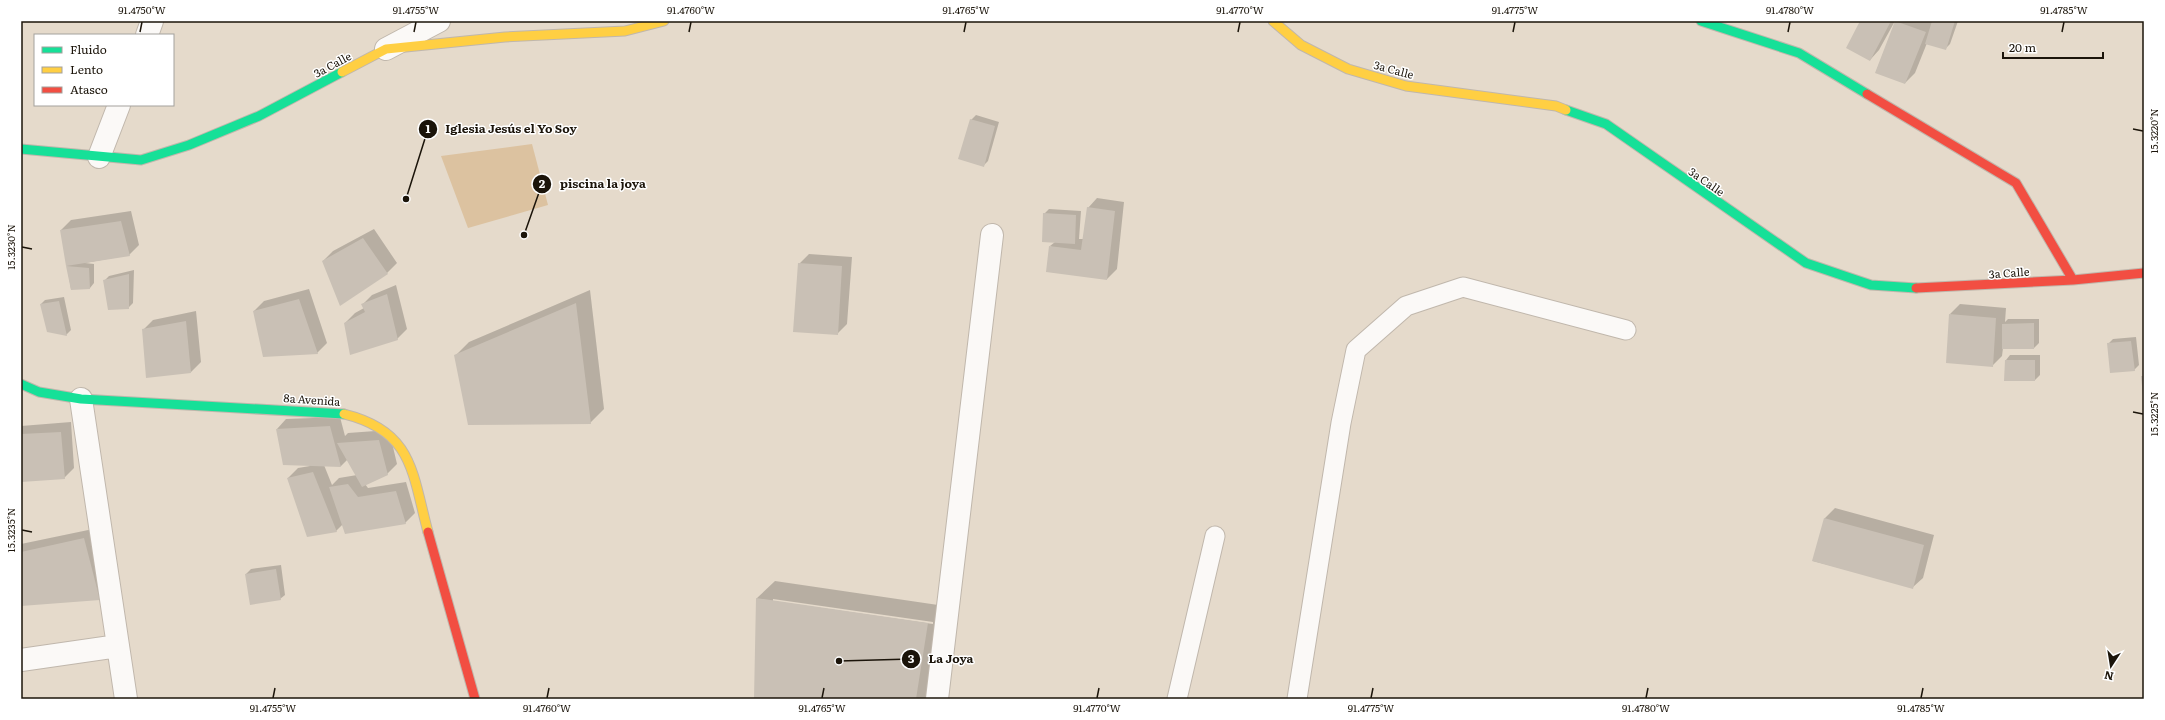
<svg xmlns="http://www.w3.org/2000/svg" width="2165" height="720" font-family="Literata,serif">
<style>
.green{fill:#dcc2a0}
.shadow{fill:#0003;fill-rule:evenodd}
.building{fill:#c9c0b5}
.lines{fill:none;stroke-linecap:round;stroke-linejoin:round}
.lane-casing{stroke:#c0b7ac;stroke-width:21}
.street-casing{stroke:#c0b7ac;stroke-width:24}
.fast-casing{stroke:#c0b7ac;stroke-width:11}
.slow-casing{stroke:#c0b7ac;stroke-width:11}
.jam-casing{stroke:#c0b7ac;stroke-width:11}
.lane{stroke:#fbf9f7;stroke-width:19}
.street{stroke:#fbf9f7;stroke-width:22}
.fast{stroke:#16e098;stroke-width:9}
.slow{stroke:#ffcf43;stroke-width:9}
.jam{stroke:#f24e42;stroke-width:9}
.ticks{fill:none;stroke:#1b140a;stroke-width:1.5}
.labels{text-anchor:middle;dominant-baseline:central;stroke-width:3;stroke-linejoin:round;paint-order:stroke}
.street-label{font-size:11px;fill:#1b140a;stroke:#fff}
.leader{fill:none;stroke:#1b140a;stroke-width:1.5}
.callout-dot{fill:#1b140a;stroke:#fff;stroke-width:1.5}
.mark-label{font-size:12px;text-anchor:middle;font-weight:bold;fill:#fff}
.callout-label{font-size:12px;text-anchor:middle;font-weight:bold;fill:#1b140a;stroke:#fff;stroke-width:3;stroke-linejoin:round;paint-order:stroke}
.neatline{fill:none;stroke:#1b140a;stroke-width:1.5}
.ticks-label{font-size:10px;text-anchor:middle;fill:#1b140a}
</style>
<rect width="100%" height="100%" fill="#e5dacb"/>
<!-- green -->
<path class="green" d="M 532,144 L 548,205 L 468,228 L 441,156 Z"/>
<!-- shadow -->
<path class="shadow" d="M 1861,21 L 1895,21 L 1879,50 L 1870,60 Z
M 1896,21 L 1958,21 L 1950,44 L 1945,49 L 1927,43 L 1915,73 L 1905,83 L 1876,72 Z
M 976,115 L 999,122 L 988,161 L 983,166 L 971,120 Z
M 1097,198 L 1124,202 L 1117,269 L 1107,279 L 1050,246 L 1055,242 L 1044,214 L 1049,209 L 1081,211 L 1079,239 L 1084,239 L 1088,208 Z
M 131,211 L 139,245 L 129,255 L 85,263 L 94,264 L 94,283 L 90,288 L 71,289 L 61,230 L 71,220 Z
M 374,229 L 397,263 L 387,273 L 323,261 L 333,251 Z
M 809,254 L 852,257 L 847,324 L 837,334 L 799,264 Z
M 134,270 L 133,303 L 128,308 L 104,281 L 109,276 Z
M 396,285 L 407,329 L 397,339 L 345,323 L 355,313 L 364,308 L 362,305 L 372,295 Z
M 309,289 L 327,343 L 317,353 L 254,311 L 264,301 Z
M 590,290 L 604,409 L 590,423 L 455,356 L 469,342 Z
M 64,297 L 71,330 L 66,335 L 41,304 L 45,300 Z
M 1960,304 L 2006,308 L 2005,322 L 2008,319 L 2039,319 L 2039,343 L 2034,348 L 2003,348 L 2002,356 L 1992,366 L 1950,314 Z
M 196,311 L 201,362 L 191,372 L 143,330 L 153,320 Z
M 2136,337 L 2139,365 L 2134,370 L 2108,344 L 2113,339 Z
M 2010,355 L 2040,355 L 2040,375 L 2035,380 L 2005,380 L 2006,360 Z
M 340,417 L 345,436 L 348,433 L 389,430 L 397,464 L 387,474 L 365,484 L 368,488 L 406,482 L 415,513 L 405,523 L 343,524 L 336,531 L 288,478 L 298,468 L 310,466 L 277,429 L 286,419 ZM 348,459 L 357,475 L 339,478 L 332,485 L 324,465 L 341,466 Z
M 71,422 L 74,468 L 64,478 L 21,481 L 21,426 Z
M 1835,508 L 1934,535 L 1923,578 L 1913,587 L 1813,561 L 1825,518 Z
M 93,529 L 110,589 L 100,599 L 21,605 L 21,544 Z
M 281,565 L 285,595 L 280,599 L 246,574 L 251,569 Z
M 775,581 L 945,606 L 931,699 L 755,699 L 757,598 ZM 773,599 L 933,622 L 933,624 L 773,601 Z"/>
<!-- building -->
<path class="building" d="M 1860,21 L 1891,21 L 1870,61 L 1846,48 Z
M 1895,21 L 1926,32 L 1905,84 L 1875,73 Z
M 1932,21 L 1955,21 L 1946,50 L 1925,44 Z
M 970,119 L 995,126 L 984,167 L 958,159 Z
M 1087,207 L 1115,211 L 1107,280 L 1046,272 L 1049,246 L 1081,250 Z
M 1043,213 L 1076,215 L 1075,244 L 1042,242 Z
M 121,221 L 130,256 L 66,266 L 60,230 Z
M 363,238 L 388,274 L 340,306 L 322,261 Z
M 798,263 L 842,266 L 838,335 L 793,332 Z
M 66,266 L 89,268 L 90,289 L 71,290 Z
M 129,274 L 129,309 L 108,310 L 103,280 Z
M 387,294 L 398,340 L 350,355 L 344,323 L 365,312 L 361,304 Z
M 299,299 L 318,354 L 263,357 L 253,311 Z
M 59,301 L 67,336 L 47,332 L 40,304 Z
M 576,303 L 591,424 L 468,425 L 454,355 Z
M 1949,314 L 1996,318 L 1993,367 L 1946,363 Z
M 186,321 L 191,373 L 146,378 L 142,329 Z
M 2034,323 L 2034,349 L 2002,349 L 2002,324 Z
M 2131,341 L 2135,371 L 2110,373 L 2107,343 Z
M 2005,360 L 2035,360 L 2035,381 L 2004,381 Z
M 2141,376 L 2144,376 L 2144,396 L 2143,396 Z
M 330,426 L 341,467 L 283,465 L 276,429 Z
M 61,432 L 65,479 L 21,482 L 21,434 Z
M 379,440 L 388,475 L 362,487 L 337,443 Z
M 313,472 L 337,532 L 307,537 L 287,478 Z
M 348,484 L 358,497 L 396,491 L 406,524 L 345,534 L 329,487 Z
M 1824,518 L 1924,545 L 1913,589 L 1812,561 Z
M 84,538 L 100,600 L 21,606 L 21,552 Z
M 276,569 L 281,600 L 250,605 L 245,574 Z
M 756,598 L 928,623 L 916,699 L 754,699 Z"/>
<g class="lines">
<defs>
<path id="lane" d="M 1177,699 L 1215,536
M 1297,699 L 1341,423 L 1356,350 L 1406,306 L 1463,287 L 1626,330"/>
<path id="street" d="M 147,35 L 152,21
M 386,49 L 439,21
M 99,157 L 119,105
M 81,399 L 126,699
M 21,660 L 118,646
M 937,699 L 992,235"/>
<path id="fast" d="M 1701,21 L 1799,53 L 1867,94
M 1566,110 L 1606,124 L 1806,263 L 1871,285 L 1916,288
M 21,149 L 141,160 L 189,145 L 259,116 L 342,72
M 21,384 L 39,392 L 81,399 L 344,414"/>
<path id="slow" d="M 1273,21 L 1301,45 L 1348,69 L 1406,86 L 1556,106 L 1566,110
M 342,72 L 386,49 L 505,37 L 625,31 L 664,21
M 344,414 C 413,431 412,472 428,532"/>
<path id="jam" d="M 1867,94 L 2016,183 L 2073,280
M 1916,288 L 2073,280 L 2144,273
M 428,532 L 475,699"/>
</defs>
<!-- lane casing -->
<use href="#lane" class="lane-casing"/>
<!-- street casing -->
<use href="#street" class="street-casing"/>
<!-- fast casing -->
<use href="#fast" class="fast-casing"/>
<!-- slow casing -->
<use href="#slow" class="slow-casing"/>
<!-- jam casing -->
<use href="#jam" class="jam-casing"/>
<!-- lane -->
<use href="#lane" class="lane"/>
<!-- street -->
<use href="#street" class="street"/>
<!-- fast -->
<use href="#fast" class="fast"/>
<!-- slow -->
<use href="#slow" class="slow"/>
<!-- jam -->
<use href="#jam" class="jam"/>
</g>
<!-- ticks -->
<path class="ticks" d="M 140,32 L 142,22M 414,32 L 416,22M 689,32 L 691,22M 964,32 L 966,22M 1238,32 L 1240,22M 1513,32 L 1515,22M 1788,32 L 1790,22M 2062,32 L 2064,22M 2133,129 L 2143,131M 22,247 L 32,249M 2133,412 L 2143,414M 22,530 L 32,532M 273,698 L 275,688M 547,698 L 549,688M 822,698 L 824,688M 1097,698 L 1099,688M 1371,698 L 1373,688M 1646,698 L 1648,688M 1921,698 L 1923,688"/>
<g class="labels">
<!-- street labels -->
<g class="street-label">
<text transform="translate(332 64) rotate(-28)">3a Calle</text>
<text transform="translate(1394 69) rotate(15)">3a Calle</text>
<text transform="translate(1707 181) rotate(35)">3a Calle</text>
<text transform="translate(2009 272) rotate(-4)">3a Calle</text>
<text transform="translate(312 399) rotate(4)">8a Avenida</text>
</g>
</g>
<!-- callouts -->
<path class="leader" d="M406 199L428 129M524 235L542 184M839 661L911 659"/>
<g class="callout-dot">
<circle cx="406" cy="199" r="4"/>
<circle cx="524" cy="235" r="4"/>
<circle cx="839" cy="661" r="4"/>
<circle cx="428" cy="129" r="10"/>
<circle cx="542" cy="184" r="10"/>
<circle cx="911" cy="659" r="10"/>
</g>
<g class="mark-label">
<text x="428" y="133">1</text>
<text x="542" y="188">2</text>
<text x="911" y="663">3</text>
</g>
<g class="callout-label">
<text x="511" y="133">Iglesia Jesús el Yo Soy</text>
<text x="603" y="188">piscina la joya</text>
<text x="951" y="663">La Joya</text>
</g>
<!-- border -->
<rect width="2165" height="720" fill="none" stroke="#ffffff" stroke-width="44"/>
<!-- legend -->
<rect x="34" y="34" width="140" height="72" fill="#ffffff" stroke="#a4a19d"/>
<rect x="42" y="47" width="20" height="6" fill="#16e098" stroke="#a4a19d"/>
<text x="70" y="54" font-size="12" fill="#1b140a">Fluido</text>
<rect x="42" y="67" width="20" height="6" fill="#ffcf43" stroke="#a4a19d"/>
<text x="70" y="74" font-size="12" fill="#1b140a">Lento</text>
<rect x="42" y="87" width="20" height="6" fill="#f24e42" stroke="#a4a19d"/>
<text x="70" y="94" font-size="12" fill="#1b140a">Atasco</text>
<!-- north arrow -->
<g transform="translate(2111 666) rotate(192)" stroke="#ffffff" stroke-width="3" paint-order="stroke">
<path d="M0-3L7 15L0 10L-7 15Z" fill="#1b140a"/>
<text y="-6" font-size="11" font-weight="bold" text-anchor="middle" fill="#1b140a">N</text>
</g>
<!-- scale -->
<path d="M2003 52v6h100v-6" fill="none" stroke="#1b140a" stroke-width="2"/>
<text x="2009" y="52" font-size="12" fill="#1b140a" stroke="#ffffff" stroke-width="3" paint-order="stroke">20 m</text>
<rect x="22" y="22" width="2121" height="676" class="neatline"/>
<g class="ticks-label">
<text x="142" y="14">91.4750°W</text>
<text x="416" y="14">91.4755°W</text>
<text x="691" y="14">91.4760°W</text>
<text x="966" y="14">91.4765°W</text>
<text x="1240" y="14">91.4770°W</text>
<text x="1515" y="14">91.4775°W</text>
<text x="1790" y="14">91.4780°W</text>
<text x="2064" y="14">91.4785°W</text>
<text transform="translate(2154 131) rotate(-90)" y="4">15.3220°N</text>
<text transform="translate(11 247) rotate(-90)" y="4">15.3230°N</text>
<text transform="translate(2154 414) rotate(-90)" y="4">15.3225°N</text>
<text transform="translate(11 530) rotate(-90)" y="4">15.3235°N</text>
<text x="273" y="712">91.4755°W</text>
<text x="547" y="712">91.4760°W</text>
<text x="822" y="712">91.4765°W</text>
<text x="1097" y="712">91.4770°W</text>
<text x="1371" y="712">91.4775°W</text>
<text x="1646" y="712">91.4780°W</text>
<text x="1921" y="712">91.4785°W</text>
</g>
</svg>
